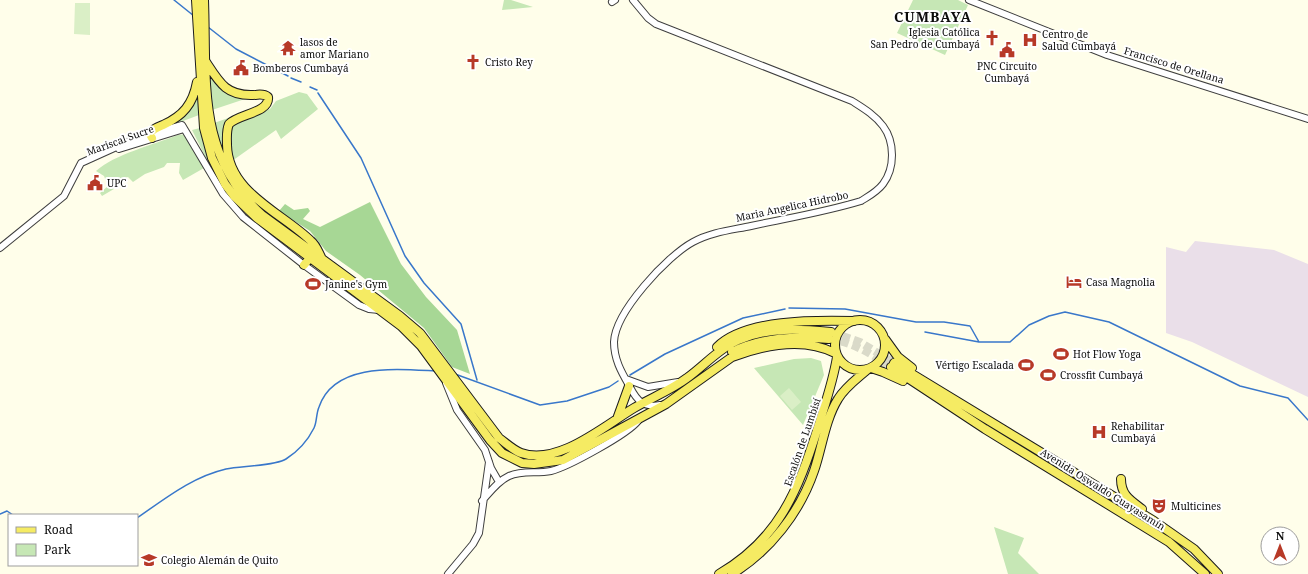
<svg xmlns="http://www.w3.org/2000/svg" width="1308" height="574" font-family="'Noto Serif',serif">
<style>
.industrial{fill:#eadfe9}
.green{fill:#c6e7b5}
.forest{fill:#a7d795}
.pitch{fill:#daefc6}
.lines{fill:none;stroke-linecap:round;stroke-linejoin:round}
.stream{stroke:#3977ca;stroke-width:1.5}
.major-tunnel{stroke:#dadac9;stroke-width:8;stroke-dasharray:8 4;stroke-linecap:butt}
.minor-casing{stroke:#3e3e3e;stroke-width:8}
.major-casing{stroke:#1c1c1c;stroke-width:10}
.minor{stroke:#fff;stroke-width:6}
.major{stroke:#f5eb63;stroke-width:8}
.labels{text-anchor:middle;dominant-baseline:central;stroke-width:4;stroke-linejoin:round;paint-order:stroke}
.poi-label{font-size:10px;fill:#0b0b0b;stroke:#fff;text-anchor:start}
.street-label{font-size:10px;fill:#0b0b0b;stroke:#fff}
.district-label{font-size:14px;font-weight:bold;letter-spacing:1px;fill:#0b0b0b;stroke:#fff}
</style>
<rect width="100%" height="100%" fill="#fffeea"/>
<!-- industrial -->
<path class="industrial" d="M 1195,241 L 1274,250 L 1308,264 L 1308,397 L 1192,342 L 1166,333 L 1166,247 L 1186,252 Z"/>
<!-- green -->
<path class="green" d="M 504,0 L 511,0 L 533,7 L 502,10 Z
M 913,0 L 958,0 L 968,5 L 945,55 L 897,33 Z
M 210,76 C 222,93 229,94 248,98 L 212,110 Z
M 198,89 L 199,115 L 170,126 Z
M 299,92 L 307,94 L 318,109 L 281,139 L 276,130 L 232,161 L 230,137 L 231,124 L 270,109 L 276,101 Z
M 234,116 L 227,121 L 226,164 L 214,123 Z
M 200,128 L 210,162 L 232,198 L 229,197 L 210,166 L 192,130 Z
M 187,134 L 204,168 L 183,180 L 179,173 L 180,163 L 167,163 L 164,167 L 145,174 L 133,182 L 128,177 L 120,179 L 119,186 L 102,196 L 100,193 L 108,186 L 104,176 L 96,171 C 115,154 153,145 178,135 Z
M 811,358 L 821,361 L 824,375 L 803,425 L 754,368 L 794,359 Z
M 994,527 L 1024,538 L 1018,553 L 1039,574 L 1008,574 Z"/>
<!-- forest -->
<path class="forest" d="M 370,202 L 401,264 L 426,297 L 457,330 L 470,374 L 452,367 L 424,328 L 360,275 L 326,251 L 310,231 L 279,211 L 285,204 L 294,210 L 308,208 L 310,211 L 303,219 L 320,227 Z"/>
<!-- pitch -->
<path class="pitch" d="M 75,3 L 90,3 L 90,35 L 74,34 Z
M 789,388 L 801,402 L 792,410 L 780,396 Z"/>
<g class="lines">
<!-- stream -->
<path class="stream" d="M 174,0 L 194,16
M 208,27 L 236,49 L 288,76
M 291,78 L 301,82
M 310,87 L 317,90
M 318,93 L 361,158 L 405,256 L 424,283 L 461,324 L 477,380
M 789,308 L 845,309 L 916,322 L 944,322 L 970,326 L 979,342
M 925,332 L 979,342 L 1010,342 L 1029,325 L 1049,316 L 1065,312 L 1109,322 L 1240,386 L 1288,398 L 1308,420
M 455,374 L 540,405 L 567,401 L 609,387 L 618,381
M 630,375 L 665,354 L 743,318 L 785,309
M 0,514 L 7,511 L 13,515
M 137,518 C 166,498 192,477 226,469 C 241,466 275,466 286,459 C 297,452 308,440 314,428 C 317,422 316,414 319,407 C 334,362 398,369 436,371"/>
<!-- major-tunnel -->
<path class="major-tunnel" d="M 831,332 L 860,342 L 894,363
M 829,339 C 851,342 869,352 887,365"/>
<defs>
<path id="minor" d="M 633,0 L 648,18 L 656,24 L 852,101 C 863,108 875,115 883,126 C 895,142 895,168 883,184 C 877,192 869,196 861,201 C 825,212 788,218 751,226 C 732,230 711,232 693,242 C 667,256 615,312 614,342 C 614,360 622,373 630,387 C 637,401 644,408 660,405
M 969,0 L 1107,55 L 1308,119
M 612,2 L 615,0
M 119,149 L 184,129
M 0,248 L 64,196 L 81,163 L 134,139 L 182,125 L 223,194 L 243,217 L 304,265 L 359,305 L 369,309 L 379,310
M 626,379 L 648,387 L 678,382
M 446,383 L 457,410 L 485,450 L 491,468 L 499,482
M 482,501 C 490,492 498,481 509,476 C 522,470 537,474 551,471 C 568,467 628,434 638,421
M 448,574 L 473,544 L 479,533 L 489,462"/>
<path id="major" d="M 196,0 L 204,128 L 212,158 L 225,184 L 234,196 L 257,218 L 401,326 L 421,346 L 490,440 L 502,453 L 522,463 L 534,464 L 563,460 L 666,404 L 732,357 C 764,345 804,337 835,353
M 204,0 C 207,81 196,155 262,215 L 400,316 L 420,333 L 499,438 C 506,443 513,450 521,453 C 558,466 604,426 634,408 C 651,398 671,390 687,378 C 704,366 718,349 738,340 C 768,327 799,329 831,332
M 206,62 C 219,82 226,96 253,95 C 259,95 263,93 268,97 C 270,113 238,114 229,124 C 226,131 227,138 227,145 C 228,193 283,213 311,241 C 316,245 318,251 321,257
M 152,138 L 150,134 C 152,129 158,127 163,125 C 183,116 193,104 197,82
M 304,265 L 309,259
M835 345a25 25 0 1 1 50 0a25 25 0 1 1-50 0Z
M 885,339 L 898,357 L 912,368
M 717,347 C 745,319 815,320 854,321
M 732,352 C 763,337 795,336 829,339
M 894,363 L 1154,521 L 1194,549 L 1218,574
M 891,367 L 985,429 L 1169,542 L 1205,574
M 871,368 L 883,372 L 903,381
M 617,419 L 629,386
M 1121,479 C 1121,495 1130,500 1142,509
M 719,574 C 779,539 798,491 818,427 C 825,404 833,382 837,357
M 732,574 C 770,551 800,512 814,471 C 822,448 825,420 838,399 C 845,387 858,378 868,369"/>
</defs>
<!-- minor casing -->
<use href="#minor" class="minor-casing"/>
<!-- major casing -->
<use href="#major" class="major-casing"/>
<!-- minor -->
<use href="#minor" class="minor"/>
<!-- major -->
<use href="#major" class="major"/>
</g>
<!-- icons -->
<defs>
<symbol id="church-bare" viewBox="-9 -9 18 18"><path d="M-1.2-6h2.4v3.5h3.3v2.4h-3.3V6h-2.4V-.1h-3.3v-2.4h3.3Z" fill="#b73927" stroke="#fff" stroke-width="2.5" paint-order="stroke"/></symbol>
<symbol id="hospital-bare" viewBox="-9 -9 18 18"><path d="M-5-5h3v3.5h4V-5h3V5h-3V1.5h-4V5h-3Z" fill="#b73927" stroke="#fff" stroke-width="2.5" paint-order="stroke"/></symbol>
<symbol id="temple-bare" viewBox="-9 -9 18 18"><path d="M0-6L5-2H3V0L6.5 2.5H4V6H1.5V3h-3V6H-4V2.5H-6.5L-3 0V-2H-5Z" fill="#b73927" stroke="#fff" stroke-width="2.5" paint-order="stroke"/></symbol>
<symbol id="civic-bare" viewBox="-9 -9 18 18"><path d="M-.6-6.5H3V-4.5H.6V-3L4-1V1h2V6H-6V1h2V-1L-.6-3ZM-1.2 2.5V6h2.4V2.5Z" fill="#b73927" stroke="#fff" stroke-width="2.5" paint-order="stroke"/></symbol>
<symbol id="hotel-bare" viewBox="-9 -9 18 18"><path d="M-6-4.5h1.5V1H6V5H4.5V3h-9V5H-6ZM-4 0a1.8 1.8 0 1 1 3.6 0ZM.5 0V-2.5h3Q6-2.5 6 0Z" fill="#b73927" stroke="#fff" stroke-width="2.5" paint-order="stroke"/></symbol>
<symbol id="stadium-bare" viewBox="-9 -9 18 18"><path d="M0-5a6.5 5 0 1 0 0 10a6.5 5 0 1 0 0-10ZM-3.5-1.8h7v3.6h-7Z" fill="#b73927" stroke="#fff" stroke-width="2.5" paint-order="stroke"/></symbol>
<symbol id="theatre-bare" viewBox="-9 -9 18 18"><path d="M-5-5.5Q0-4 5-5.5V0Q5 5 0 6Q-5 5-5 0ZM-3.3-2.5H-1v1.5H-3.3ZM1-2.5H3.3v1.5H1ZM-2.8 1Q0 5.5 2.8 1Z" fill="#b73927" stroke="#fff" stroke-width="2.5" paint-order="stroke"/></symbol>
<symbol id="school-bare" viewBox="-9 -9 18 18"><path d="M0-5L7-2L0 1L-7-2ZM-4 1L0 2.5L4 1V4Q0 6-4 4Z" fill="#b73927" stroke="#fff" stroke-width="2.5" paint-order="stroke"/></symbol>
</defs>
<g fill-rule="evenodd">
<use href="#church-bare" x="981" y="27" width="22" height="22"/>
<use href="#hospital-bare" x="1019" y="29" width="22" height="22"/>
<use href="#temple-bare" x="277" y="37" width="22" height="22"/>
<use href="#civic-bare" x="996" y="39" width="22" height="22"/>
<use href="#church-bare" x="462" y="51" width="22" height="22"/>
<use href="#civic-bare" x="230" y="57" width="22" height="22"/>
<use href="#civic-bare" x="84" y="172" width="22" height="22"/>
<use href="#hotel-bare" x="1063" y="271" width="22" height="22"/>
<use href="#stadium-bare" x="302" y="273" width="22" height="22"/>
<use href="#stadium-bare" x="1050" y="343" width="22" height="22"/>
<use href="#stadium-bare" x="1015" y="354" width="22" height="22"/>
<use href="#stadium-bare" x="1037" y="364" width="22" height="22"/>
<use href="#hospital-bare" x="1088" y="421" width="22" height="22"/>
<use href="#theatre-bare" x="1148" y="495" width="22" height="22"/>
<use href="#school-bare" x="138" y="549" width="22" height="22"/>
</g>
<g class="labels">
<!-- poi labels -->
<g class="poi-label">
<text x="980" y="32" text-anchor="end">Iglesia Católica<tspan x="980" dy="12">San Pedro de Cumbayá</tspan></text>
<text x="1042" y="34">Centro de<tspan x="1042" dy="12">Salud Cumbayá</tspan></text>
<text x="300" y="42">lasos de<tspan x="300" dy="12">amor Mariano</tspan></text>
<text x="485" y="62">Cristo Rey</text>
<text x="1007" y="66" text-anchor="middle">PNC Circuito<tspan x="1007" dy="12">Cumbayá</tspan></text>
<text x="253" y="68">Bomberos Cumbayá</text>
<text x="107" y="183">UPC</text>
<text x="1086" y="282">Casa Magnolia</text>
<text x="325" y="284">Janine's Gym</text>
<text x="1073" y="354">Hot Flow Yoga</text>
<text x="1014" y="365" text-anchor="end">Vértigo Escalada</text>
<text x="1060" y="375">Crossfit Cumbayá</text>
<text x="1111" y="426">Rehabilitar<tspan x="1111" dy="12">Cumbayá</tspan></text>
<text x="1171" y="506">Multicines</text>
<text x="161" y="560">Colegio Alemán de Quito</text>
</g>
<!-- street labels -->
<g class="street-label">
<text transform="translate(1174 65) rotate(17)">Francisco de Orellana</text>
<text transform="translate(120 140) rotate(-20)">Mariscal Sucre</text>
<text transform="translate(792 206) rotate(-12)">Maria Angelica Hidrobo</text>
<text transform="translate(802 442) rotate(-71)">Escalón de Lumbisí</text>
<text transform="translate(1103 489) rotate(32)">Avenida Oswaldo Guayasamín</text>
</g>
<!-- district labels -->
<g class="district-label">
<text x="933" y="16">CUMBAYA</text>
</g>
</g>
<!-- legend -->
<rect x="8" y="514" width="130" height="52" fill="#ffffff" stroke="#9d9d9d"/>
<rect x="16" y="527" width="20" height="6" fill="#f5eb63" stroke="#9d9d9d"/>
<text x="44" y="534" font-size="12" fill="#0b0b0b">Road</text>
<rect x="16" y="544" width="20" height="12" fill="#c6e7b5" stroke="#9d9d9d"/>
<text x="44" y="554" font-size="12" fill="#0b0b0b">Park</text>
<!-- north arrow -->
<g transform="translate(1280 546)"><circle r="19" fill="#ffffff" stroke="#9d9d9d"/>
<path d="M0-3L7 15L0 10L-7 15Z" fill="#b73927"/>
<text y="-6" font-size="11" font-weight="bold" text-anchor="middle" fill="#0b0b0b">N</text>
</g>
</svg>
